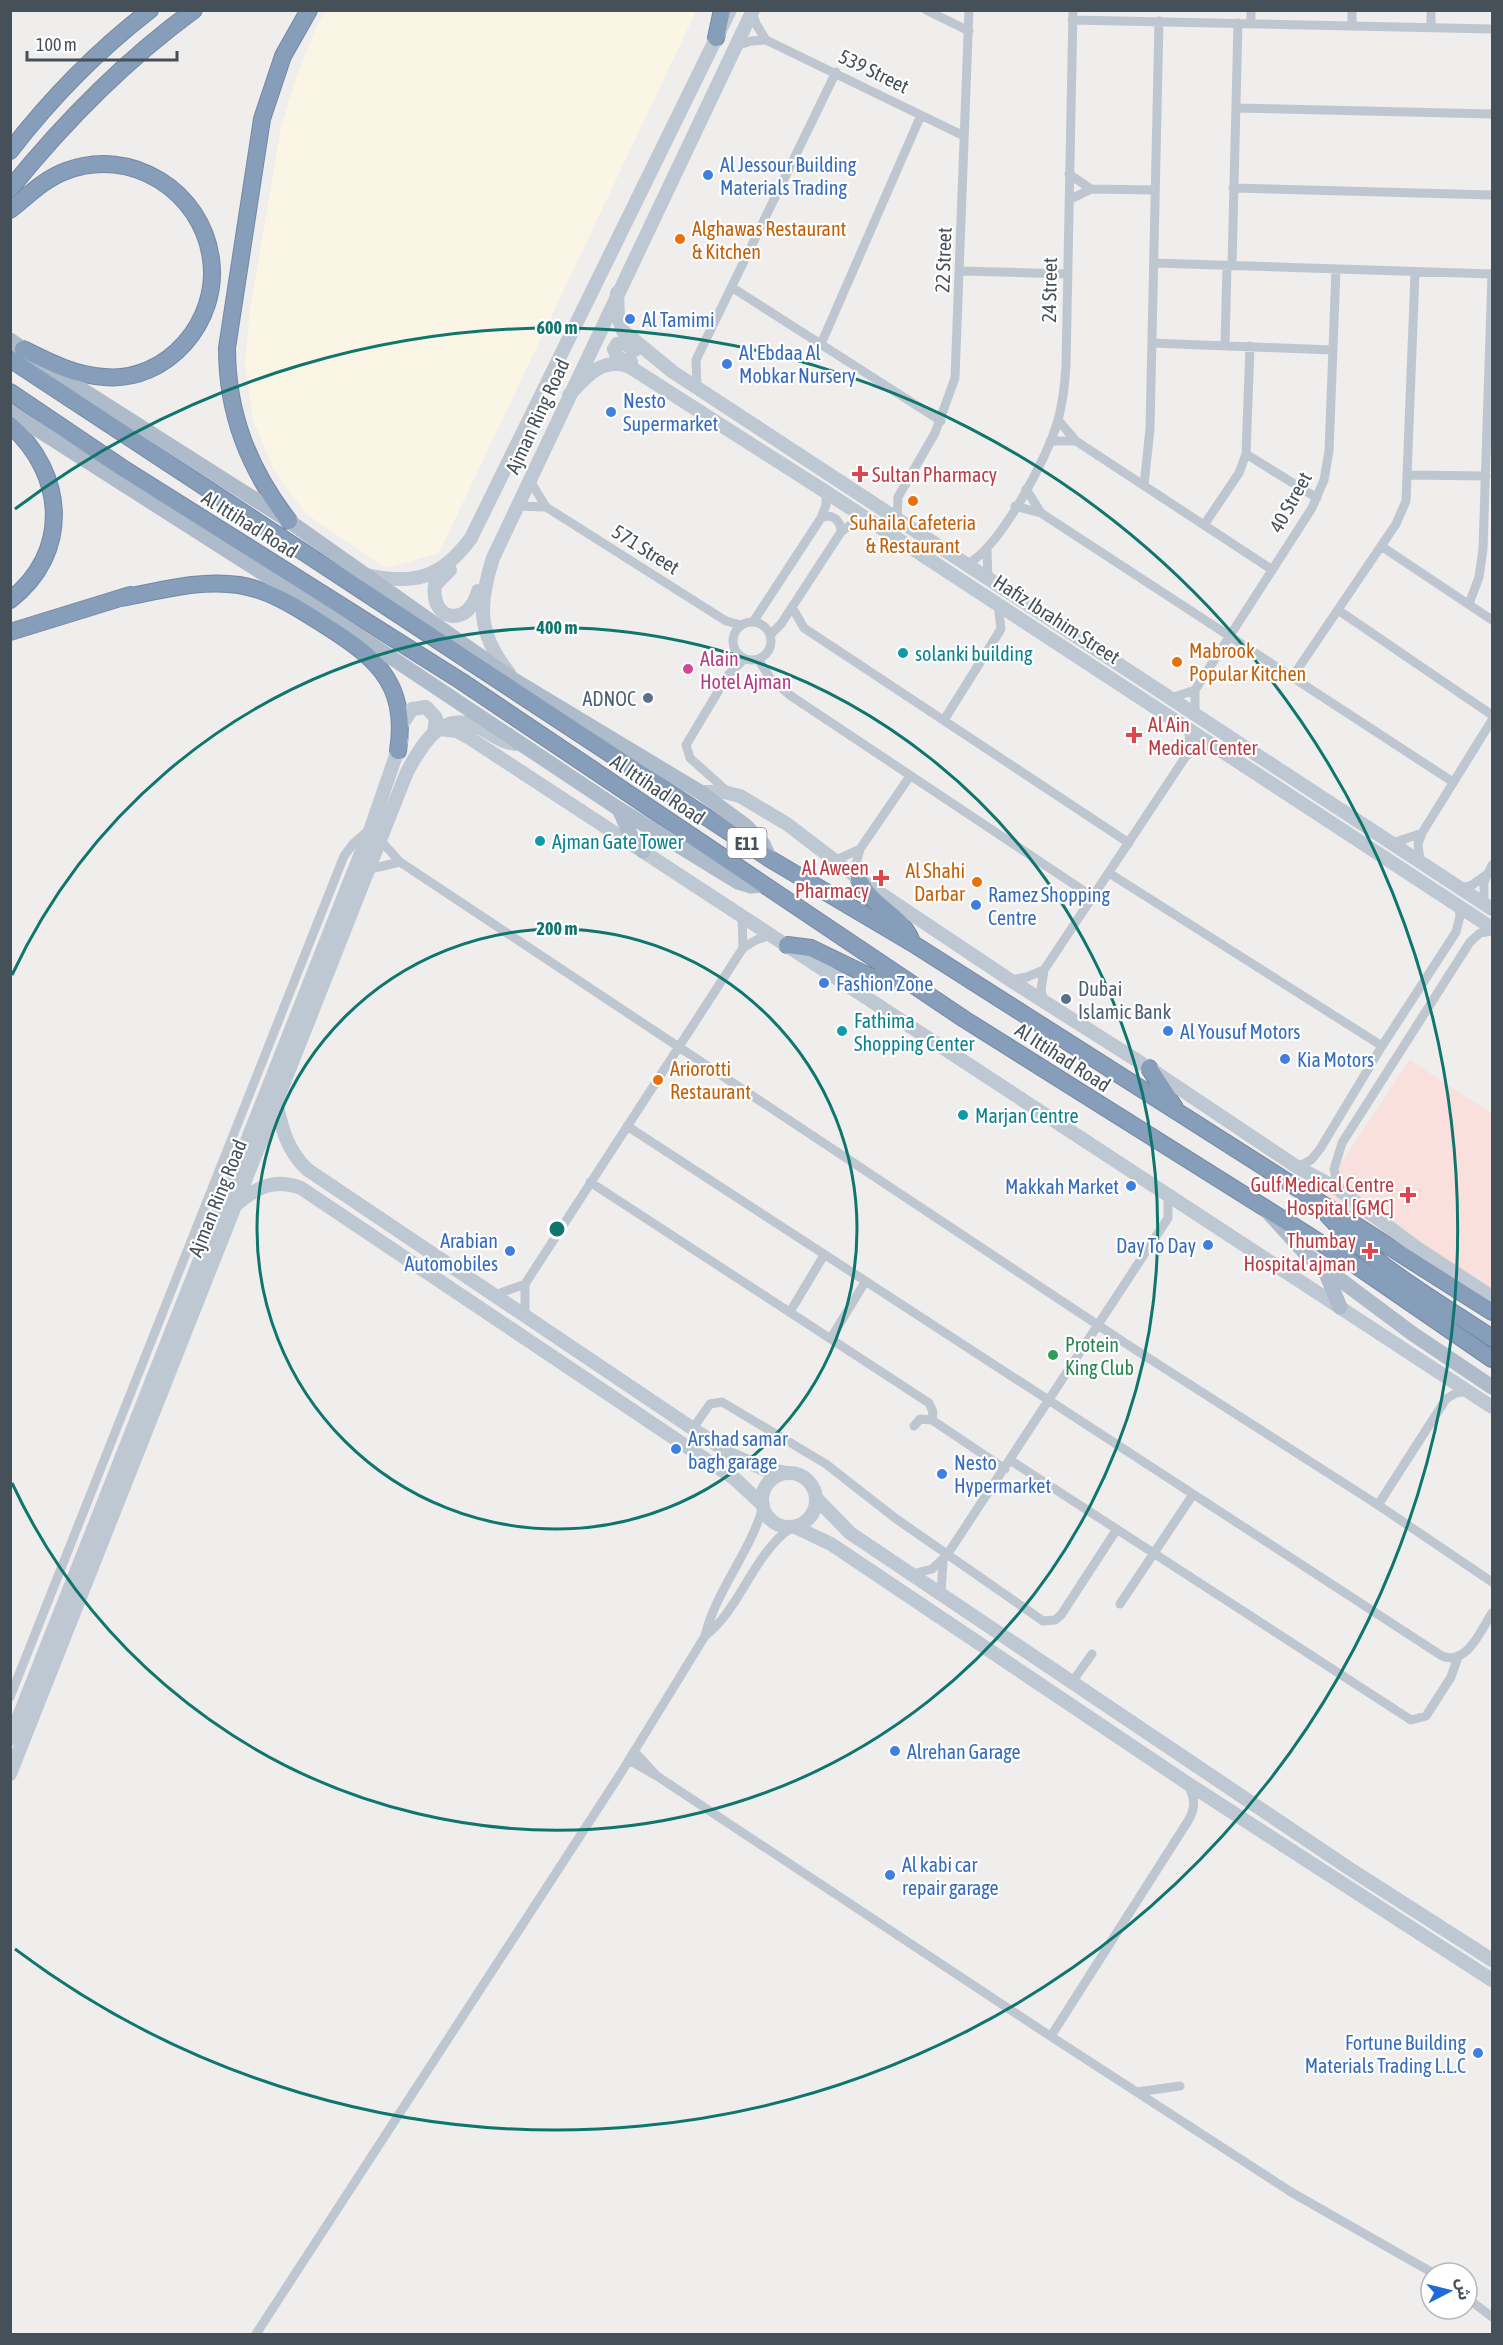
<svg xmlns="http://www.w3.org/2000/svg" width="1503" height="2345" font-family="'Asap Condensed','Noto Sans Arabic',sans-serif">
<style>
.commercial{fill:#fbf5e6}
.medical{fill:#f9e0dd}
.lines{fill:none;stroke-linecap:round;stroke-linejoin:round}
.highway-casing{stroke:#7289a6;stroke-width:18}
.street{stroke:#bec7cf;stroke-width:9}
.secondary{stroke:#bec8d3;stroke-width:14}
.primary{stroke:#adbbcb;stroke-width:15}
.highway{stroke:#869eba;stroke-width:16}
.ring{fill:none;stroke:#0f766e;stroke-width:3}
.shop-dot{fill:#3f7fe0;stroke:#fff;stroke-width:2}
.food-dot{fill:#e8710a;stroke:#fff;stroke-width:2}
.health-dot{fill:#e0444e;stroke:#fff;stroke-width:2}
.culture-dot{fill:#0f9aa8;stroke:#fff;stroke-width:2}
.hotel-dot{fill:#d1479c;stroke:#fff;stroke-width:2}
.service-dot{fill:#5c6f8a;stroke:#fff;stroke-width:2}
.leisure-dot{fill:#2e9e5b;stroke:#fff;stroke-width:2}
.labels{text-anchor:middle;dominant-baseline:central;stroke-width:4.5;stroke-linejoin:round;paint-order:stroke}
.shield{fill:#fff;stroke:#7e848b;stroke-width:1.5}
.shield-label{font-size:18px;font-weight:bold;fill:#465059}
.street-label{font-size:20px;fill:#465059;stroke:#fff}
.shop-label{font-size:20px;fill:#366cbe;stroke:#fff;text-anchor:start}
.food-label{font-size:20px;fill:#c56008;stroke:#fff;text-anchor:start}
.health-label{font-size:20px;fill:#be3a42;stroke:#fff;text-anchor:end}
.culture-label{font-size:20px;fill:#0d838f;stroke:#fff;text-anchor:start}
.hotel-label{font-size:20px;fill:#b23c85;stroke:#fff;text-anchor:start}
.service-label{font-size:20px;fill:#4e5e75;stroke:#fff;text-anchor:end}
.leisure-label{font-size:20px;fill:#27864d;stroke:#fff;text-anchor:start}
.centre{fill:#0f766e;stroke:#fff;stroke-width:3}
.ring-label{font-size:18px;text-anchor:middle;font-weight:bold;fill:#0f766e;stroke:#fff;stroke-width:4.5;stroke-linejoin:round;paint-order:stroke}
</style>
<rect width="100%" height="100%" fill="#f0eded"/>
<!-- commercial -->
<path class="commercial" d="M 327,11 L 696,11 L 439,553 L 386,568 L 306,514 L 275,472 L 253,420 L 245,364 L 250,310 L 281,128 L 294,84 L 317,25 Z"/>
<!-- medical -->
<path class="medical" d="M 1410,1060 L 1492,1114 L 1492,1318 L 1323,1202 L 1325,1187 Z"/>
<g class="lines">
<defs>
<path id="highway" d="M 716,38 L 722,10
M 10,151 C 51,98 97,51 150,10
M 10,189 C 65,121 123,62 194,10
M 10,210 C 28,196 44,179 66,171 C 131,146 202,191 211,259 C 220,321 167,383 104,377 C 74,375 49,362 23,349
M 10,359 L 770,859 L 912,943 L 1492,1312
M 10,392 L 121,467 L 461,681 L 964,1019 L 1354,1264 L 1492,1359
M 10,425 C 66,474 71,553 10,600
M 289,521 C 249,469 227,414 227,348 L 262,119 L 283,56 L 309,10
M 121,598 C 160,591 199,579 239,585 C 269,590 293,605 318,621 C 372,655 409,680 398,751
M 10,632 L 130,595
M 859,879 C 870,907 902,914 912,942
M 787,945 L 811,948 L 871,977 L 907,983
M 1149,1068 L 1175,1108
M 1324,1211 C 1370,1264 1434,1299 1492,1338"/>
</defs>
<!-- highway casing -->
<use href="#highway" class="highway-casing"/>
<!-- street -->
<path class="street" d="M 926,10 L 969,31
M 752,12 L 756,24 L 766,40 L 964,136
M 1072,20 L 1492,29
M 1251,23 L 1251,10
M 1352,25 L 1352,10
M 1431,27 L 1431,10
M 736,46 L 751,41 L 766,40
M 1236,108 L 1492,114
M 1069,174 L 1091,189
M 1233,188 L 1492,195
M 1069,200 L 1091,189 L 1155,190
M 1154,263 L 1492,274
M 1232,266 L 1238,23
M 961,271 L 1067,274
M 733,288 L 941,421
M 1152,343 L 1333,350
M 821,344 L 921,115
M 1225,346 L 1227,266
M 697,388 L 696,360 L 836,72
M 1058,420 L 1076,441 L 1271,569
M 1050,441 L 1076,441
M 1246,454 L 1317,498
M 1409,475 L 1486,476
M 529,479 L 546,507 L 726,621 L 741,625
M 1144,485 L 1150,429 L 1159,21
M 1026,489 L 1041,513
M 516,506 L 546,507
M 1015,506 L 1041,513 L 1453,782
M 821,518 C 832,513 841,520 841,532
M 897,520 L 898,497 L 935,433 L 955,378 L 969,10
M 1204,525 L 1239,473 L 1246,454 L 1250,346
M 1381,546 L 1492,620
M 987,551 L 988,580
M 966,565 C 1000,548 1048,457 1058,420 C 1063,402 1065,383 1066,365 L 1073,10
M 1469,604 L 1479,577 L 1483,549 L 1492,274
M 792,607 L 804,628 L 1129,843
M 1338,610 L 1492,715
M733 641a19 19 0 1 1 38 0a19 19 0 1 1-38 0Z
M 753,622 L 821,518 L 826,505 L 826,492
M 770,635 L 781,624 L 841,532 L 862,516
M 758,659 L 770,678 L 791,696 L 1093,897
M 1293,676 L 1396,524 L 1406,501 L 1415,273
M 1171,698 L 1195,690
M 1195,713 L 1195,690 L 1312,508 L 1324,480 L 1329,451 L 1336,270
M 944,720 L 1001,629 L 998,605
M 1186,756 L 1200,747 L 1213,745
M 728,792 L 690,758 L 686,745 L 728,675 L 744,659
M 381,841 L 400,862 L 1125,1343 L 1378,1505 L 1492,1582
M 1393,843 L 1422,833
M 836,860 L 860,849
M 1420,861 L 1418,844 L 1422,833 L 1492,720
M 370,869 L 400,862
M 1109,873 L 1382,1046
M 859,879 L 856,864 L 860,849 L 910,776
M 1461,888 L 1472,885 L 1486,875
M 1484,903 L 1484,882 L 1492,865
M 742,916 L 743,948
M 1010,980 L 1027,977 L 1044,970
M 1044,1003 L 1041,990 L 1044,970 L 1186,756 L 1191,729
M 627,1126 L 1442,1656 C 1467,1666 1481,1630 1492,1613
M 1297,1167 L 1311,1160 L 1320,1149 L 1382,1046 L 1456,932 L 1460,916 L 1458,905
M 590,1182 L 929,1403 L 933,1412 L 932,1420
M 1338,1189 L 1334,1169 L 1342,1143 L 1470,942 L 1480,933 L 1492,931
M 495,1295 L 525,1284
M 790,1312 L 824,1255
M 525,1315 L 525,1284 L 743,948 L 756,940 L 771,935
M 831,1338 L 865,1282
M 914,1426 L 920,1419 L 932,1420 L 1005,1469
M 693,1428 L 710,1404 L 722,1402 L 826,1464 L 895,1518 L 1043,1621 L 1055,1620 L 1061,1615 L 1117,1529
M 1010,1460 L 1411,1720 L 1426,1716 L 1451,1677 L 1458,1657
M 1378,1505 L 1446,1399 L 1456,1393 L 1468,1391
M 912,1574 L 932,1569 L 947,1555 L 1168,1218 L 1168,1195
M 941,1593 L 943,1561
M 1120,1604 L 1192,1496
M 705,1636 C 742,1607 752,1555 792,1527
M 1072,1682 L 1092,1654
M 10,1697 L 344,856 L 353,844 L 369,830
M 634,1751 L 657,1776
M 629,1760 L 657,1776 L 1044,2032 L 1291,2192 L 1433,2273
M 1051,2036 L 1188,1821 C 1196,1807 1195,1798 1188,1785
M 1137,2092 L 1180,2086
M 1467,2298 L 1492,2317
M 256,2334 L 619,1776 L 705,1636 C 716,1590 750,1553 763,1507"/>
<!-- secondary -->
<path class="secondary" d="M 617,293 L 618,317 L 623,331 L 673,372 L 1492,909
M 631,362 L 618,358 L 614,349 L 617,344 L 623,343 L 635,350
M 569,395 C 586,377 602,356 630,367 L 826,492 L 1492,928
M 450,570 L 435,585 C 430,622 469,628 478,591
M 366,575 C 414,585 441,579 471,538 L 730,10
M 509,673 C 477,633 478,605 493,558 L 753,10
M 404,721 L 412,709 L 426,707 L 436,718 L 434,732
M 439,729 L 457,731 L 468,737 L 1492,1407
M 700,792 L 724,792 L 740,796 L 787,824 L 859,879 L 1010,980 L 1149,1068 L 1297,1167 L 1338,1189 L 1417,1248 L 1492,1297
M 276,1102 C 282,1129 287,1151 308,1170 L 732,1455 L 764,1469 L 787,1473
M 237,1204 C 257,1187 275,1178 301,1188 L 735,1479 L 763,1505
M762 1500a27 27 0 1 1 54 0a27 27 0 1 1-54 0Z
M 817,1499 L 850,1533 L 1350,1869 L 1492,1960
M 795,1527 L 831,1544 L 1187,1783 L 1492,1980
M 10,1739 L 371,828 L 401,741
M 10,1774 L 407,772 C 422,744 443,707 482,729 C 494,736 506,745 521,744"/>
<!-- primary -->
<path class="primary" d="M 10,340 L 64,378 L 289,521 L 514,680 L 700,792 L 746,826 L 763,844 L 770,859
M 10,412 L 305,600 L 619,809 L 738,882 L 751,886 L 764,885
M 619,809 L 631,836 L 643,851
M 1267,1211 L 1307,1255 L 1413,1334 L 1492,1387
M 1323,1266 L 1340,1307"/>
<!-- highway -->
<use href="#highway" class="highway"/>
</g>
<!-- distance rings -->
<g class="ring">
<circle cx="557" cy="1229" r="300"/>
<path d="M12 975A601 601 0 1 1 12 1483"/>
<path d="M15 509A901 901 0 1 1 15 1949"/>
</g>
<!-- markers -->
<g class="shop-dot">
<circle cx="708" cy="175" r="6"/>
<circle cx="630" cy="319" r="6"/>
<circle cx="727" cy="364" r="6"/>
<circle cx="611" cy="412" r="6"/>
<circle cx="976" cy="905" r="6"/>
<circle cx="824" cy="983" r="6"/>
<circle cx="1168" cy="1031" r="6"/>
<circle cx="1285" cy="1059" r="6"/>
<circle cx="1131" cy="1186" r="6"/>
<circle cx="1208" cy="1245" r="6"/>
<circle cx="510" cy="1251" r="6"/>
<circle cx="676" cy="1449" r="6"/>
<circle cx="942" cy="1474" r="6"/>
<circle cx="895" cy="1751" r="6"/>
<circle cx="890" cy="1875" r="6"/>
<circle cx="1478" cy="2053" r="6"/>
</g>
<g class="food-dot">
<circle cx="680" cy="239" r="6"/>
<circle cx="913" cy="501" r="6"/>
<circle cx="1177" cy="662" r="6"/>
<circle cx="977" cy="882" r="6"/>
<circle cx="658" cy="1080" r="6"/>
</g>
<g class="health-dot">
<path d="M857 465h6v6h6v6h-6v6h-6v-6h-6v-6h6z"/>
<path d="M1131 726h6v6h6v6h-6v6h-6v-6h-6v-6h6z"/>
<path d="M878 869h6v6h6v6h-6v6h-6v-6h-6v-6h6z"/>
<path d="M1405 1186h6v6h6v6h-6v6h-6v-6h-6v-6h6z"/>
<path d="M1367 1242h6v6h6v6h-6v6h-6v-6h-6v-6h6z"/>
</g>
<g class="culture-dot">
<circle cx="903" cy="653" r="6"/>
<circle cx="540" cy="841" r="6"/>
<circle cx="842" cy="1031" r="6"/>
<circle cx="963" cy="1115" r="6"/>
</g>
<circle class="hotel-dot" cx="688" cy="669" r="6"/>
<g class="service-dot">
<circle cx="648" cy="698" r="6"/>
<circle cx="1066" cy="999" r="6"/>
</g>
<circle class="leisure-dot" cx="1053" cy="1355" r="6"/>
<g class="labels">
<!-- shield labels -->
<rect class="shield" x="727.5" y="828" width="39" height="30" rx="4.5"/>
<g class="shield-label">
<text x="747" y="843">E11</text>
</g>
<!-- street labels -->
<g class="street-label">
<text transform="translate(874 71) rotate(26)">539 Street</text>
<text transform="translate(943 260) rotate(-88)">22 Street</text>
<text transform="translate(1049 290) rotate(-89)">24 Street</text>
<text transform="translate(537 416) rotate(-65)">Ajman Ring Road</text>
<text transform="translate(1290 502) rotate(-61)">40 Street</text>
<text transform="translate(250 524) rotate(32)">Al Ittihad Road</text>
<text transform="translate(646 549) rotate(32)">571 Street</text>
<text transform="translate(1057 619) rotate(33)">Hafiz Ibrahim Street</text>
<text transform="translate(658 789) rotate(34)">Al Ittihad Road</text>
<text transform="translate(1063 1057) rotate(33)">Al Ittihad Road</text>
<text transform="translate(217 1198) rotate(-68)">Ajman Ring Road</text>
</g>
<!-- shop labels -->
<g class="shop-label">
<text x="720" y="164">Al Jessour Building<tspan x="720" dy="23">Materials Trading</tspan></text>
<text x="642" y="319">Al Tamimi</text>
<text x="739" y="352">Al Ebdaa Al<tspan x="739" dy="23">Mobkar Nursery</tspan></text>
<text x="623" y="400">Nesto<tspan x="623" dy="23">Supermarket</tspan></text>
<text x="988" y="894">Ramez Shopping<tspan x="988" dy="23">Centre</tspan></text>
<text x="836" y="983">Fashion Zone</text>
<text x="1180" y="1031">Al Yousuf Motors</text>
<text x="1297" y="1059">Kia Motors</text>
<text x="1119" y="1186" text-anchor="end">Makkah Market</text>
<text x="498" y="1240" text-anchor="end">Arabian<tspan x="498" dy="23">Automobiles</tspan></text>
<text x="1196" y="1245" text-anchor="end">Day To Day</text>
<text x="688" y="1438">Arshad samar<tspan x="688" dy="23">bagh garage</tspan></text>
<text x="954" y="1462">Nesto<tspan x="954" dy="23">Hypermarket</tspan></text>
<text x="907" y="1751">Alrehan Garage</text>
<text x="902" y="1864">Al kabi car<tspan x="902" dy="23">repair garage</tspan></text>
<text x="1466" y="2042" text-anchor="end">Fortune Building<tspan x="1466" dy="23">Materials Trading L.L.C</tspan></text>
</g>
<!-- food labels -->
<g class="food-label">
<text x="692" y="228">Alghawas Restaurant<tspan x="692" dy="23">&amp; Kitchen</tspan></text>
<text x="913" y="522" text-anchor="middle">Suhaila Cafeteria<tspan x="913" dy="23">&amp; Restaurant</tspan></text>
<text x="1189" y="650">Mabrook<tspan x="1189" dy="23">Popular Kitchen</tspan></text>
<text x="965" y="870" text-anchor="end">Al Shahi<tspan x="965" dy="23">Darbar</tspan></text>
<text x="670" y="1068">Ariorotti<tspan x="670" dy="23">Restaurant</tspan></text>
</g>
<!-- health labels -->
<g class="health-label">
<text x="872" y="474" text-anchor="start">Sultan Pharmacy</text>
<text x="1148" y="724" text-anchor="start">Al Ain<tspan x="1148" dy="23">Medical Center</tspan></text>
<text x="869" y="867">Al Aween<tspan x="869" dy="23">Pharmacy</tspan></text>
<text x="1394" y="1184">Gulf Medical Centre<tspan x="1394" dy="23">Hospital [GMC]</tspan></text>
<text x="1356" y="1240">Thumbay<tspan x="1356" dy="23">Hospital ajman</tspan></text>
</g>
<!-- culture labels -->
<g class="culture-label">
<text x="915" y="653">solanki building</text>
<text x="552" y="841">Ajman Gate Tower</text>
<text x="854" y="1020">Fathima<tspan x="854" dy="23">Shopping Center</tspan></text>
<text x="975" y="1115">Marjan Centre</text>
</g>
<!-- hotel labels -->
<g class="hotel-label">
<text x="700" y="658">Alain<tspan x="700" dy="23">Hotel Ajman</tspan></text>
</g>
<!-- service labels -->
<g class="service-label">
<text x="636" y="698">ADNOC</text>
<text x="1078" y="988" text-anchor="start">Dubai<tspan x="1078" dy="23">Islamic Bank</tspan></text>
</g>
<!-- leisure labels -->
<g class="leisure-label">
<text x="1065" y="1344">Protein<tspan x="1065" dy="23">King Club</tspan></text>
</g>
</g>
<circle cx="557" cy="1229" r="9" class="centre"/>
<g class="ring-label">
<text x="557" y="334">600 m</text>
<text x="557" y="634">400 m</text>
<text x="557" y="935">200 m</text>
</g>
<!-- border -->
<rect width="1503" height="2345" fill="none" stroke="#465059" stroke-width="24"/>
<!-- north arrow -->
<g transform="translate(1449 2291) rotate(83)"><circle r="28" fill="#ffffff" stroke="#b5b9bd" stroke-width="1.5"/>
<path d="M0-4.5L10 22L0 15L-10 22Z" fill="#216ad6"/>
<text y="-9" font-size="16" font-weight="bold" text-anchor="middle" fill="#465059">ش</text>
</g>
<!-- scale -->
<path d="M27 51v9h150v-9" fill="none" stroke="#465059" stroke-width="3"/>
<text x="36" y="51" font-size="18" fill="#465059" stroke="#ffffff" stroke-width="4.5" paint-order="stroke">100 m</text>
</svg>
